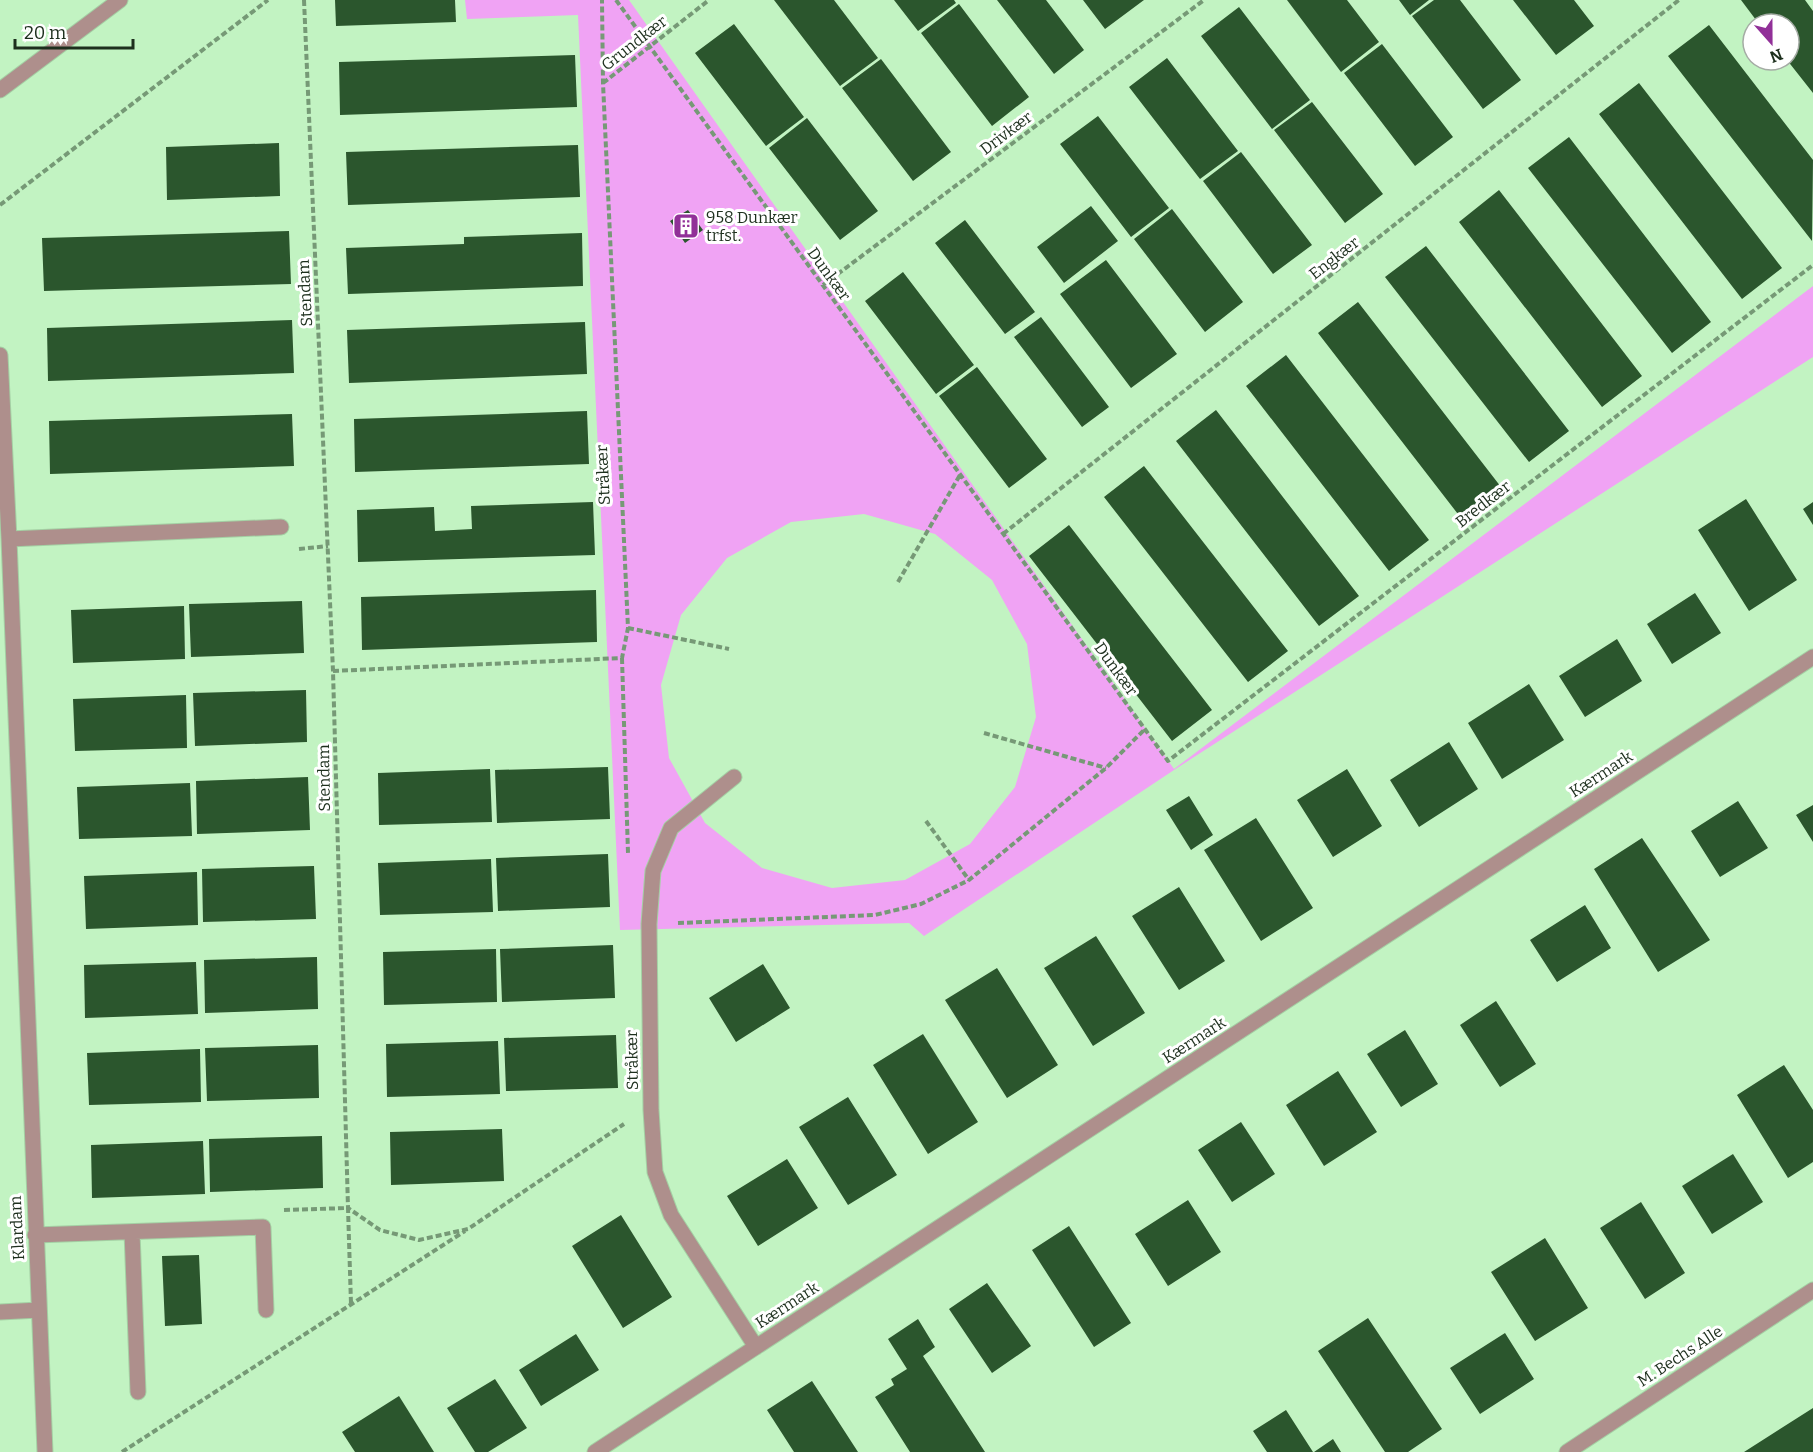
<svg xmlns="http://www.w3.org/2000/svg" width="1813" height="1452" font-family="Bitter,serif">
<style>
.green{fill:#f0a3f4;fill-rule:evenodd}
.building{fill:#2b562d}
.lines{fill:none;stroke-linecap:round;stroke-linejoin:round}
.minor-casing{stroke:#a4d0a4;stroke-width:17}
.path{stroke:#769976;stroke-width:4;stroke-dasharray:6 3;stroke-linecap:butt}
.minor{stroke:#ae8f8c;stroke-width:15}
.labels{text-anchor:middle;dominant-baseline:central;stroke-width:6;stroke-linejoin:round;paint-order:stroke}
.street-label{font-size:16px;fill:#1d2f1d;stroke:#fff}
.poi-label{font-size:16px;fill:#1d2f1d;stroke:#fff;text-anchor:start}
</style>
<rect width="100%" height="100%" fill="#c2f3c2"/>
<!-- green -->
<path class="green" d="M 465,0 L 629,0 L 1174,769 L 1813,286 L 1813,357 L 1174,770 L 924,936 L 909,923 L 620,930 L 578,15 L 467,19 ZM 864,514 L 935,534 L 992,580 L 1027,644 L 1036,717 L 1015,787 L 970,844 L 905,880 L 832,888 L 762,868 L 705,823 L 669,758 L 661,685 L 681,615 L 727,558 L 791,522 Z"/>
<!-- building -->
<path class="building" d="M 335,0 L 455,0 L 456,22 L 336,26 Z
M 774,0 L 834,0 L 878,58 L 840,86 Z
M 894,0 L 954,0 L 956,3 L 918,31 Z
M 997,0 L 1046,0 L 1084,50 L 1054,74 Z
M 1083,0 L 1144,0 L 1105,29 Z
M 1287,0 L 1347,0 L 1379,42 L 1341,72 Z
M 1399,0 L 1429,0 L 1410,15 Z
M 1434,0 L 1460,0 L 1521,80 L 1483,109 L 1412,16 Z
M 1513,0 L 1574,0 L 1594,26 L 1556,55 Z
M 1741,0 L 1805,0 L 1813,11 L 1813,93 L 1787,60 L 1789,60 L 1789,24 L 1759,24 Z
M 959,4 L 1029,97 L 992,126 L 921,33 Z
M 1239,7 L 1310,100 L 1272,129 L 1201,36 Z
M 734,24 L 804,117 L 766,146 L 695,53 Z
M 1709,25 L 1813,160 L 1812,241 L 1668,56 Z
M 1382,44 L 1453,137 L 1415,166 L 1344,73 Z
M 575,55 L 577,107 L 340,115 L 339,62 Z
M 1167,58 L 1238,151 L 1200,179 L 1129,87 Z
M 881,59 L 951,152 L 913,181 L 842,88 Z
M 1639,83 L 1782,268 L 1742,299 L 1599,114 Z
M 1312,102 L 1383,194 L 1345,223 L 1274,130 Z
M 1098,116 L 1169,208 L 1131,237 L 1060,144 Z
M 807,118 L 878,211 L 840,240 L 769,148 Z
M 1569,137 L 1711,322 L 1672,353 L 1528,168 Z
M 279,143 L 280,196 L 167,200 L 166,147 Z
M 578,145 L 580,197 L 348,205 L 346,152 Z
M 1241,152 L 1312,245 L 1273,274 L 1203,181 Z
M 1499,190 L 1642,376 L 1602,407 L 1459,222 Z
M 1091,206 L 1118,241 L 1064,283 L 1037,247 Z
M 1172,209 L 1243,302 L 1205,332 L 1134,239 Z
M 688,210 L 703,230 L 685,243 L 670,221 Z
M 965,220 L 1035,312 L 1005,334 L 935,243 Z
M 289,231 L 291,284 L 44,291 L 42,238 Z
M 582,233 L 583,286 L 348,294 L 346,248 L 464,244 L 464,237 Z
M 1426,246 L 1569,431 L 1529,462 L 1385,277 Z
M 1106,260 L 1177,354 L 1131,388 L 1060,294 Z
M 903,272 L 974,365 L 936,394 L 865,301 Z
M 1358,302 L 1501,487 L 1461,518 L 1318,333 Z
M 1041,317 L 1109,407 L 1082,427 L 1014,337 Z
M 292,320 L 294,373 L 48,381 L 47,328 Z
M 585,322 L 587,374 L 349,383 L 347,330 Z
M 1286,355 L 1429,540 L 1389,571 L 1246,386 Z
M 977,367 L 1047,459 L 1009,488 L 939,396 Z
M 1216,410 L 1359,596 L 1319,626 L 1176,441 Z
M 587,411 L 589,464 L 355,472 L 354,419 Z
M 292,414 L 294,466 L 50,474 L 49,421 Z
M 1144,466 L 1288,651 L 1248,682 L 1104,497 Z
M 1746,499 L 1797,580 L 1749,611 L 1698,530 Z
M 593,502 L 595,555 L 358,562 L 357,510 L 434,507 L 435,531 L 472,529 L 471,506 Z
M 1813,502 L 1813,525 L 1803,509 Z
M 1069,525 L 1212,710 L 1172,741 L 1029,556 Z
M 596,590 L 597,642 L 362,650 L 361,597 Z
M 1695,593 L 1721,633 L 1672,664 L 1647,624 Z
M 302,601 L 304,653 L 191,657 L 189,604 Z
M 184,606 L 185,659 L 73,663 L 71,610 Z
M 1617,639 L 1642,681 L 1585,717 L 1559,676 Z
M 1529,684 L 1564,740 L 1502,779 L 1468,723 Z
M 306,690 L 307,742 L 195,746 L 193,693 Z
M 186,695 L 187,748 L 75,751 L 73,699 Z
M 1449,742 L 1478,789 L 1419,827 L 1390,780 Z
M 608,767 L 610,819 L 497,823 L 495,770 Z
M 490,769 L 492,822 L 379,825 L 378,773 Z
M 1347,769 L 1382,826 L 1333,857 L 1297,800 Z
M 308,777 L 310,830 L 197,834 L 196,781 Z
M 190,783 L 192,836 L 79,839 L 77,787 Z
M 1189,796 L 1213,835 L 1191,850 L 1166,810 Z
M 1738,801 L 1768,848 L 1720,877 L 1691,831 Z
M 1813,805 L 1813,842 L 1796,815 Z
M 1256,818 L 1313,908 L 1261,941 L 1204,850 Z
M 1642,838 L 1710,940 L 1658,972 L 1594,869 Z
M 608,854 L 610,907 L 498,911 L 496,858 Z
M 491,859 L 493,912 L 380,915 L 378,863 Z
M 314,866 L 316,919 L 203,922 L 202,869 Z
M 197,872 L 198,925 L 86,929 L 84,876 Z
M 1179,887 L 1225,961 L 1179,990 L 1132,916 Z
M 1585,905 L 1611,948 L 1557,982 L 1530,940 Z
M 1096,936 L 1145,1013 L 1093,1046 L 1044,968 Z
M 613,945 L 615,998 L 502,1002 L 500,949 Z
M 496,949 L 497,1002 L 384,1005 L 383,952 Z
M 317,957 L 318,1009 L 205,1013 L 204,960 Z
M 196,962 L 198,1014 L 85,1018 L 84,965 Z
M 763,964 L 790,1008 L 736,1042 L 709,998 Z
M 997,968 L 1058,1065 L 1007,1098 L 945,1000 Z
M 1496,1001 L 1536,1064 L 1500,1087 L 1460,1025 Z
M 1405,1030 L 1438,1084 L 1401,1107 L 1367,1054 Z
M 923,1034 L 978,1122 L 928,1154 L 873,1065 Z
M 616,1035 L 618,1088 L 506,1091 L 504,1038 Z
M 498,1041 L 500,1094 L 387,1097 L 386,1044 Z
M 318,1045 L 319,1098 L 207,1101 L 205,1048 Z
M 200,1049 L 201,1102 L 89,1105 L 87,1053 Z
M 1784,1065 L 1813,1110 L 1813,1162 L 1788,1178 L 1737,1095 Z
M 1338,1071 L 1377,1132 L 1324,1166 L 1286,1105 Z
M 848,1097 L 897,1175 L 848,1205 L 799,1127 Z
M 1241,1122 L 1275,1174 L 1232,1202 L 1198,1150 Z
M 502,1129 L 504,1181 L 391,1185 L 390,1132 Z
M 322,1136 L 323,1188 L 210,1192 L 209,1139 Z
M 203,1141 L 205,1194 L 92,1198 L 91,1145 Z
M 1733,1154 L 1763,1202 L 1712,1234 L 1682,1186 Z
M 787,1159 L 818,1208 L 758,1246 L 727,1196 Z
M 1188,1200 L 1221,1252 L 1168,1286 L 1135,1234 Z
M 1641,1202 L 1685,1273 L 1645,1299 L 1600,1228 Z
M 621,1215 L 672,1297 L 623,1328 L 572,1246 Z
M 1069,1226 L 1131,1323 L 1094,1347 L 1032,1250 Z
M 1545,1238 L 1588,1308 L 1535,1341 L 1491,1272 Z
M 199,1255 L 202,1324 L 165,1326 L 162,1256 Z
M 987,1283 L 1031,1346 L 992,1373 L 949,1309 Z
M 1368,1318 L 1442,1429 L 1408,1452 L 1385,1452 L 1318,1351 Z
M 918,1319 L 935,1347 L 923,1356 L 985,1452 L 910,1452 L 875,1397 L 894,1385 L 891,1379 L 907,1369 L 888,1339 Z
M 1505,1333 L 1534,1379 L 1480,1414 L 1450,1368 Z
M 576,1334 L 599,1370 L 541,1406 L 519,1370 Z
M 495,1379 L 527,1428 L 488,1452 L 475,1452 L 447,1408 Z
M 812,1381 L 858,1452 L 794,1452 L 767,1410 Z
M 399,1396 L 434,1452 L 355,1452 L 342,1432 Z
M 1813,1408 L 1813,1452 L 1744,1452 Z
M 1286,1410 L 1313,1452 L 1267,1452 L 1253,1431 Z
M 1333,1439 L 1341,1452 L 1314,1452 Z"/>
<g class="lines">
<defs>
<path id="minor" d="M 0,90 L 120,0
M 0,355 L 9,539 L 45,1452
M 9,539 L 281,527
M 734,777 L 671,828 L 653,871 L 649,924 L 651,1110 L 655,1172 L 671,1215 L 756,1347
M 132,1232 L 138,1392
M 35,1235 L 263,1227 L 266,1310
M 0,1312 L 39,1310
M 595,1452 L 1813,657
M 1567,1452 L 1813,1290"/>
</defs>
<!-- minor casing -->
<use href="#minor" class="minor-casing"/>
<!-- path -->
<path class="path" d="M 304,0 L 333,671 L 348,1208 L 380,1230 L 419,1240 L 468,1229 L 624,1124
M 616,0 L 1168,761 L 1813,265
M 603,83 L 709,0
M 0,205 L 268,0
M 823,285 L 1204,0
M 1003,534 L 1679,0
M 299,549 L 328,546
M 898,582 L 960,475
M 628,628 L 729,649
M 622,658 L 628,853
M 333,671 L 622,658 L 628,628 L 603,83 L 602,0
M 984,733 L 1106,768
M 926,821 L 969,880
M 678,923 L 875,915 L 921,904 L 969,880 L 1106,768 L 1145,729
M 284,1210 L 348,1208 L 351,1304
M 122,1452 L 465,1231"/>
<!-- minor -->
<use href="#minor" class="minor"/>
</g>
<!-- icons -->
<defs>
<symbol id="building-square" viewBox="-11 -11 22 22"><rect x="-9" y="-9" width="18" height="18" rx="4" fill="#913098" stroke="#fff"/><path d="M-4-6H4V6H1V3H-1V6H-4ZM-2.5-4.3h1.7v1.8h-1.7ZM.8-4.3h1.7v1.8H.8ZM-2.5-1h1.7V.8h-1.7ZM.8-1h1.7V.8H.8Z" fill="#fff"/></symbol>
</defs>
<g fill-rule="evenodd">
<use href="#building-square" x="671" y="211" width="30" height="30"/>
</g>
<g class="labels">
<!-- street labels -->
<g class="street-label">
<text transform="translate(634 43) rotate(-38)">Grundkær</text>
<text transform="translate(1006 133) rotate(-37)">Drivkær</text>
<text transform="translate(1334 258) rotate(-38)">Engkær</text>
<text transform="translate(829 274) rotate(54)">Dunkær</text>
<text transform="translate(305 293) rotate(-93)">Stendam</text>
<text transform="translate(603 475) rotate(-93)">Stråkær</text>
<text transform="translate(1483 504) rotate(-38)">Bredkær</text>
<text transform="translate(1116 669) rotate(54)">Dunkær</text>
<text transform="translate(1601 774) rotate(-33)">Kærmark</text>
<text transform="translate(324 778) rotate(-91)">Stendam</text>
<text transform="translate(1194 1040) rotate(-33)">Kærmark</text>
<text transform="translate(632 1060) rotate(-91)">Stråkær</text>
<text transform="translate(17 1228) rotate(-93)">Klardam</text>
<text transform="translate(787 1305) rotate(-33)">Kærmark</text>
<text transform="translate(1680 1356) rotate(-33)">M. Bechs Alle</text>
</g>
<!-- poi labels -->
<g class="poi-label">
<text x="706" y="217">958 Dunkær<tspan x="706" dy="18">trfst.</tspan></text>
</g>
</g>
<!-- north arrow -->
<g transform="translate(1771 42) rotate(159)"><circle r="28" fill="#ffffff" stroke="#a5aca5" stroke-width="1.5"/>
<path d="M0-4.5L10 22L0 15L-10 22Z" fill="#913098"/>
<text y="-9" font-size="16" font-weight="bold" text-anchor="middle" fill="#1d2f1d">N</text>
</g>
<!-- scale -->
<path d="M15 39v9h118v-9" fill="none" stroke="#1d2f1d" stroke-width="3"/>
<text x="24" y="39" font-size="18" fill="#1d2f1d" stroke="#ffffff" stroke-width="4.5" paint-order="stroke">20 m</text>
</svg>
